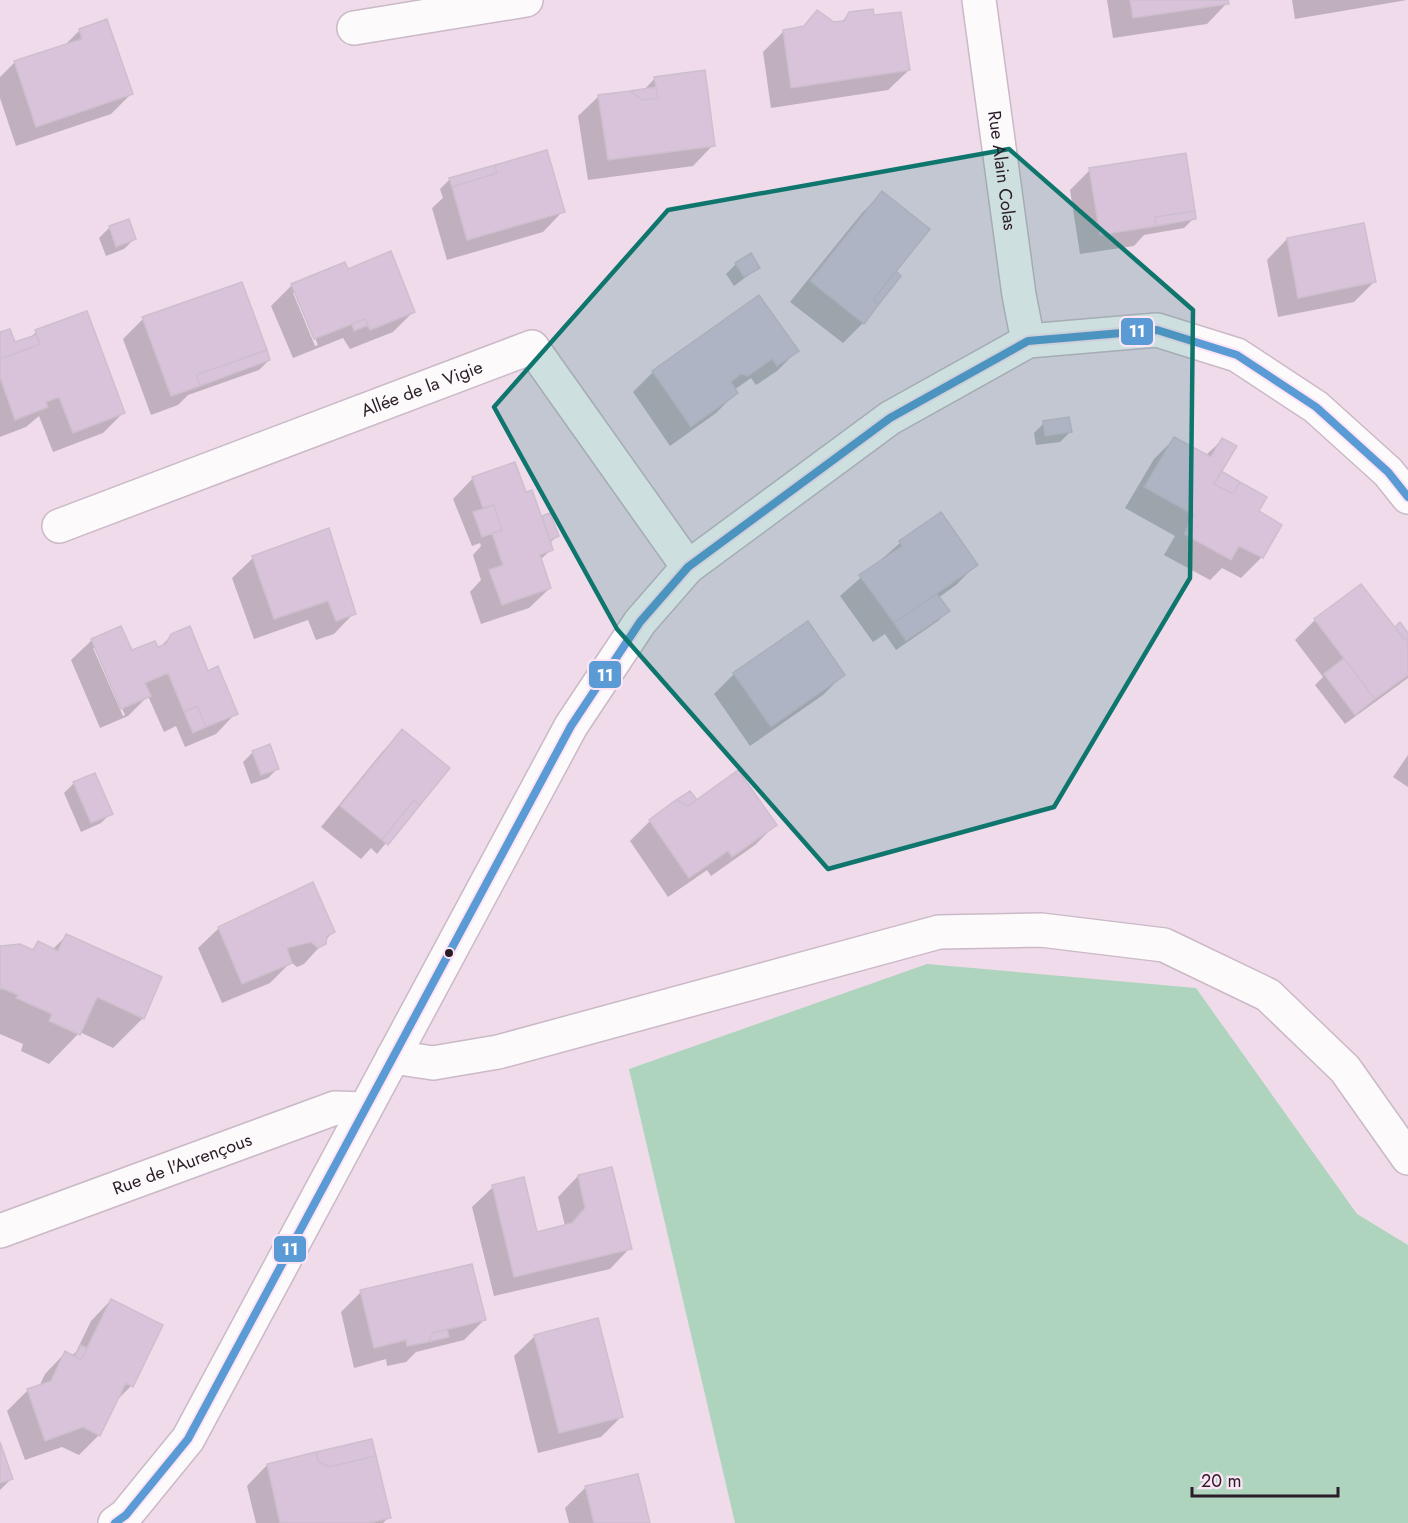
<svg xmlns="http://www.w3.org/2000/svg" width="1408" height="1523" font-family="Jost,sans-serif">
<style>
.green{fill:#aed4be}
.shadow{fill:#0003;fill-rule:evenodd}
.building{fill:#d8c3db;stroke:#cdbfcd;stroke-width:1.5}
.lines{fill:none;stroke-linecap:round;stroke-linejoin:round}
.minor-casing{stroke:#cab9c6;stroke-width:36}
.minor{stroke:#fdfafc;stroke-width:33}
.bus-1-casing{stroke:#fde5f6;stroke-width:12}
.bus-1{stroke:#5b9bd5;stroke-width:8}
.marked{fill:#0f766e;fill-opacity:0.2;stroke:#0f766e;stroke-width:4.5;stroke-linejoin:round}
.bus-dot{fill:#2b1d28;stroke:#fde5f6;stroke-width:2}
.labels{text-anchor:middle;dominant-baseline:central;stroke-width:4.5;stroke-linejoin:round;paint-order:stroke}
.street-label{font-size:18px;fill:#2b1d28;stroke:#fde5f6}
.line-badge{stroke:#fde5f6;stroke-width:2}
.badge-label{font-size:16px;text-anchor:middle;font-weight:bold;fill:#fff}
</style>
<rect width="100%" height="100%" fill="#f0dbeb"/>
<!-- green -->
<path class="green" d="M 927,964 L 1196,988 L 1357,1214 L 1408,1245 L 1408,1523 L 735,1523 L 629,1069 Z"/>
<!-- shadow -->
<path class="shadow" d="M 1107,0 L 1227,0 L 1227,3 L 1207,24 L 1113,38 Z
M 1292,0 L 1407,0 L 1295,19 Z
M 818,12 L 833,24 L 840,23 L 850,14 L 873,17 L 909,70 L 888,90 L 771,108 L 763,52 L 783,32 L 802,28 Z
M 80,30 L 131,94 L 111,114 L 16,146 L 0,98 L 0,77 L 15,62 L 64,46 Z
M 655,78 L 713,145 L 693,166 L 588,180 L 578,116 L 599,96 L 643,91 Z
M 1090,170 L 1194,218 L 1184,228 L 1144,235 L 1134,246 L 1080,254 L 1070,190 Z
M 450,179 L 563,211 L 543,232 L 447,260 L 432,208 L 443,198 L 440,189 Z
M 882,193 L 890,277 L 863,323 L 843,343 L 790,302 L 862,213 Z
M 128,221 L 134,239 L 124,249 L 106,256 L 99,238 L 109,228 Z
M 1287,239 L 1374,282 L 1354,302 L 1278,317 L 1267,260 Z
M 736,264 L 758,268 L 734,286 L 726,274 Z
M 347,271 L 414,311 L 393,332 L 350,349 L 343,338 L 293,358 L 271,306 L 292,285 ZM 293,293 L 296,293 L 318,345 L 315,346 Z
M 143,319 L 269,360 L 259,370 L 188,395 L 178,405 L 151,415 L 123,339 Z
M 36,332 L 123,413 L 103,433 L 53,452 L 39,416 L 26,427 L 0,437 L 0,334 L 15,344 L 29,339 Z
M 797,351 L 777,371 L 756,385 L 751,378 L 734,390 L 736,393 L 716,413 L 670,446 L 633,392 L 653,372 Z
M 1044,423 L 1070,432 L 1060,442 L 1036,445 L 1034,433 Z
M 1174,439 L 1205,456 L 1222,440 L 1220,472 L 1257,512 L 1280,525 L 1262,557 L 1241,578 L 1222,568 L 1210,580 L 1164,555 L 1175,536 L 1125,508 L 1154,459 Z
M 473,478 L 525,494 L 541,519 L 543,517 L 557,536 L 549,544 L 551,550 L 540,560 L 550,588 L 529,608 L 481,624 L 470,592 L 481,580 L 473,555 L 481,546 L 480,543 L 472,546 L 453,499 Z
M 941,514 L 976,565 L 956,585 L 938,598 L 948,611 L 938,621 L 896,650 L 885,634 L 873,642 L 840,596 L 900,543 Z
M 253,558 L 354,613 L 334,634 L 316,640 L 308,620 L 254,639 L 232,578 Z
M 1315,620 L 1394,629 L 1400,624 L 1408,636 L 1408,678 L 1345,724 L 1315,685 L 1323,677 L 1295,640 Z
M 172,635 L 207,673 L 236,713 L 216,734 L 185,747 L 176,726 L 164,732 L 148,696 L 128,716 L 100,728 L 71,660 L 92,640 L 131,652 L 158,649 ZM 93,648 L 96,648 L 125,715 L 123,716 Z
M 734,674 L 843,675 L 823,695 L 750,746 L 714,694 Z
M 403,731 L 418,804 L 377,854 L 371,848 L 361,859 L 321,827 L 382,752 Z
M 253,752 L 278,768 L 268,778 L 251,784 L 243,762 Z
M 1408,755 L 1408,787 L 1393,777 Z
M 74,783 L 111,813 L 101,823 L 81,832 L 64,793 Z
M 695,800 L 775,825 L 755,845 L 711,876 L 707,870 L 668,897 L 630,841 L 650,821 Z
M 219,928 L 333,932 L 304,964 L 297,967 L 291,962 L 270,983 L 222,1003 L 198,948 Z
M 66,936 L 143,1018 L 113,1048 L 80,1032 L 49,1064 L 21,1051 L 23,1044 L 0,1034 L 0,947 L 31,951 L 38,943 L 52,950 Z
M 578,1176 L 630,1248 L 610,1269 L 494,1296 L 472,1207 L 493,1187 L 536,1233 L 565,1226 L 558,1197 Z
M 361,1292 L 485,1319 L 464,1340 L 416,1352 L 406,1362 L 387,1366 L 386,1359 L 354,1368 L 341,1312 Z
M 111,1300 L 131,1386 L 115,1402 L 99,1435 L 79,1455 L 62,1447 L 25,1460 L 7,1411 L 28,1390 L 39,1387 L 45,1374 L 65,1353 L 71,1356 L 76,1352 L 91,1321 Z
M 535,1336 L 621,1417 L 601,1437 L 538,1453 L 514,1356 Z
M 0,1447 L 11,1479 L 0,1490 Z
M 267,1465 L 389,1517 L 383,1523 L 256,1523 L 247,1486 Z
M 585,1488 L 648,1523 L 569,1523 L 565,1508 Z"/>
<!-- building -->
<path class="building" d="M 1130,0 L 1228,0 L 1229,4 L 1133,18 Z
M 873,9 L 874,15 L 901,12 L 910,70 L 791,88 L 783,30 L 804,26 L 817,10 L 834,22 L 844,21 L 849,12 Z
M 107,19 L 133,94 L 36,127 L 14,61 L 82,39 L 79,29 Z
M 705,70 L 715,146 L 608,160 L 598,95 L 630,91 L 643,100 L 658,98 L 654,77 Z
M 656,87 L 658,98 L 643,100 L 630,91 Z
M 547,150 L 565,212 L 467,240 L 452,187 L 497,173 L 495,165 Z
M 1186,153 L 1195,211 L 1155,217 L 1156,226 L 1100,235 L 1089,168 Z
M 495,165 L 497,173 L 452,187 L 449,178 Z
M 882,191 L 930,229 L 873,300 L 879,304 L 864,324 L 810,281 Z
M 1195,211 L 1196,219 L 1156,226 L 1155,217 Z
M 129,219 L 136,239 L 116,247 L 109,226 Z
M 1364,223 L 1376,282 L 1298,298 L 1287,238 Z
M 391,251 L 415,312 L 370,330 L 365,319 L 314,339 L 291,284 L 345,262 L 348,269 Z
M 751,253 L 760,268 L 744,277 L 735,263 Z
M 896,271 L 901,276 L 879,304 L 873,300 Z
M 242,282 L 267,350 L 196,375 L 200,386 L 171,396 L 142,317 Z
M 759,295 L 799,351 L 777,366 L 772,359 L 748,376 L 741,374 L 731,382 L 738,393 L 691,427 L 652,371 Z
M 87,311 L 125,413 L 73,433 L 59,397 L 46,402 L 48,407 L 15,420 L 0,377 L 0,359 L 40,344 L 35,330 Z
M 365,319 L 368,325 L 354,331 L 352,324 Z
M 10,329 L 15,342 L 36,335 L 40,344 L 0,359 L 0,332 Z
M 267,350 L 270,360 L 200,386 L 196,375 Z
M 1069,417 L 1072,432 L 1045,436 L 1043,421 Z
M 1174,437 L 1211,457 L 1222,438 L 1237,446 L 1214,484 L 1233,494 L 1240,482 L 1267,497 L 1259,511 L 1282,525 L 1263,558 L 1239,546 L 1231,560 L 1184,534 L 1194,515 L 1144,487 Z
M 515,462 L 526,492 L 532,490 L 550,540 L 553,550 L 540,555 L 551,588 L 502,605 L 489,570 L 503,565 L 492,533 L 502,530 L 494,505 L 483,508 L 472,477 Z
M 1221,471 L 1240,482 L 1233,494 L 1214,484 Z
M 494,505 L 502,530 L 482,537 L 473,512 Z
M 941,512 L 978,565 L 894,623 L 859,575 L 902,546 L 899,541 Z
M 550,513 L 559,536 L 550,540 L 542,516 Z
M 329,528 L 356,614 L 336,621 L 328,601 L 274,619 L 252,556 Z
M 1361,584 L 1404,639 L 1408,640 L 1408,675 L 1375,699 L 1314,619 Z
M 937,594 L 950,611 L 906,641 L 894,623 Z
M 808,621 L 845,675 L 771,727 L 733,673 Z
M 1400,622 L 1408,633 L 1408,640 L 1404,639 L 1395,627 Z
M 121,626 L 132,650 L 155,641 L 158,647 L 166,644 L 171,634 L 190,626 L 208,671 L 218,666 L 238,714 L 206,727 L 197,706 L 184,712 L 168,673 L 145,683 L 151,696 L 121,709 L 91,639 Z
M 1344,658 L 1375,699 L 1355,715 L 1324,674 Z
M 197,706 L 206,727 L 193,733 L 184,712 Z
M 402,729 L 450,768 L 420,805 L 414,800 L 382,840 L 340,806 Z
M 270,744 L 279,769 L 261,775 L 252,751 Z
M 738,770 L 777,825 L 732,857 L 728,851 L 689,878 L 649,820 L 676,800 L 688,806 Z
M 95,773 L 113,814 L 91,823 L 73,782 Z
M 690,791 L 697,800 L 688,806 L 676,800 Z
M 414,800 L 420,805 L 388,845 L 382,840 Z
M 313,882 L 335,932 L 327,936 L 326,944 L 318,948 L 311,942 L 287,948 L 292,963 L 242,984 L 218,927 Z
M 66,934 L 162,977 L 144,1019 L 97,997 L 80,1035 L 49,1021 L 52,1014 L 16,998 L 18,995 L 1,988 L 0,990 L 0,946 L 20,944 L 33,950 L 38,941 L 58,951 Z
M 612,1167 L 632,1249 L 514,1277 L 492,1185 L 524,1177 L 537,1232 L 572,1223 L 585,1208 L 578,1175 Z
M 472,1264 L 486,1320 L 433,1333 L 428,1342 L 407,1346 L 406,1340 L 374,1348 L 360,1290 Z
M 111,1299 L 163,1325 L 133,1387 L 126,1383 L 100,1436 L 83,1427 L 45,1441 L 27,1389 L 51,1381 L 65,1351 L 81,1360 Z
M 598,1318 L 623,1417 L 559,1433 L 534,1335 Z
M 447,1329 L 449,1337 L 428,1342 L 433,1333 Z
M 81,1345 L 87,1348 L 81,1360 L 75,1356 Z
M 372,1439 L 376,1456 L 329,1467 L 318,1461 L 316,1452 Z
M 0,1442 L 13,1479 L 0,1483 Z
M 316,1452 L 318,1461 L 329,1467 L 376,1456 L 391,1518 L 369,1523 L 280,1523 L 267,1464 Z
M 638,1474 L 650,1523 L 594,1523 L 585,1486 Z"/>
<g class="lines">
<defs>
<g id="minor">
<path id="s1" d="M 979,0 L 1019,295 L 1028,341"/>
<path d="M 354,28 L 526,0"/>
<path id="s2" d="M 59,526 L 532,347 L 688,567"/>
<path d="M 393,1057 L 433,1063 L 498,1052 L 939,932 L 1041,930 L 1164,945 L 1268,995 L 1345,1069 L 1408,1158"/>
<path id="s3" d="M 0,1231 L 335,1108 L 365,1109"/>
<path d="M 115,1523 L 126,1515 L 188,1439 L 571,726 L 640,622 L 688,567 L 890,418 L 1028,341 L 1157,330 L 1237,355 L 1316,407 L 1388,472 L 1408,497"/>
</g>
</defs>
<!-- minor casing -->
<use href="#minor" class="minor-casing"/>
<!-- minor -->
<use href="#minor" class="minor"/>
<defs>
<path id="bus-1" d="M 115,1523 L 126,1515 L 188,1439 L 571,726 L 640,622 L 688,567 L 890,418 L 1028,341 L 1157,330 L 1237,355 L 1316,407 L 1388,472 L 1408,497"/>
</defs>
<!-- bus-1 casing -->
<use href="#bus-1" class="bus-1-casing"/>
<!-- bus-1 -->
<use href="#bus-1" class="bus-1"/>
</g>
<!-- marked area -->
<path class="marked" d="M 1009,149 L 1193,310 L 1190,578 L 1054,807 L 828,869 L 617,629 L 494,407 L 668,210 Z"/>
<!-- markers -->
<circle class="bus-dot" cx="449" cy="953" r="5"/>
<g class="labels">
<!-- street labels -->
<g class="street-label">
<text stroke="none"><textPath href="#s1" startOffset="172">Rue Alain Colas</textPath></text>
<text stroke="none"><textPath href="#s2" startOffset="388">Allée de la Vigie</textPath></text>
<text stroke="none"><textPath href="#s3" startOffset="194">Rue de l'Aurençous</textPath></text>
</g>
</g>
<g class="line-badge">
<rect x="1120" y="317" width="34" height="29" rx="6" fill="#5b9bd5"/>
<rect x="588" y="660" width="34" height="29" rx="6" fill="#5b9bd5"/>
<rect x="273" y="1235" width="34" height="28" rx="6" fill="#5b9bd5"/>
</g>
<g class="badge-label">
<text x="1137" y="337">11</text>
<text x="605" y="681">11</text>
<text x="290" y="1255">11</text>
</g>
<!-- scale -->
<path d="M1192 1487v9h146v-9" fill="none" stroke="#2b1d28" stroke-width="3"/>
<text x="1201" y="1487" font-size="18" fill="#2b1d28" stroke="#fde5f6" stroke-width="4.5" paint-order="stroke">20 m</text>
</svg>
